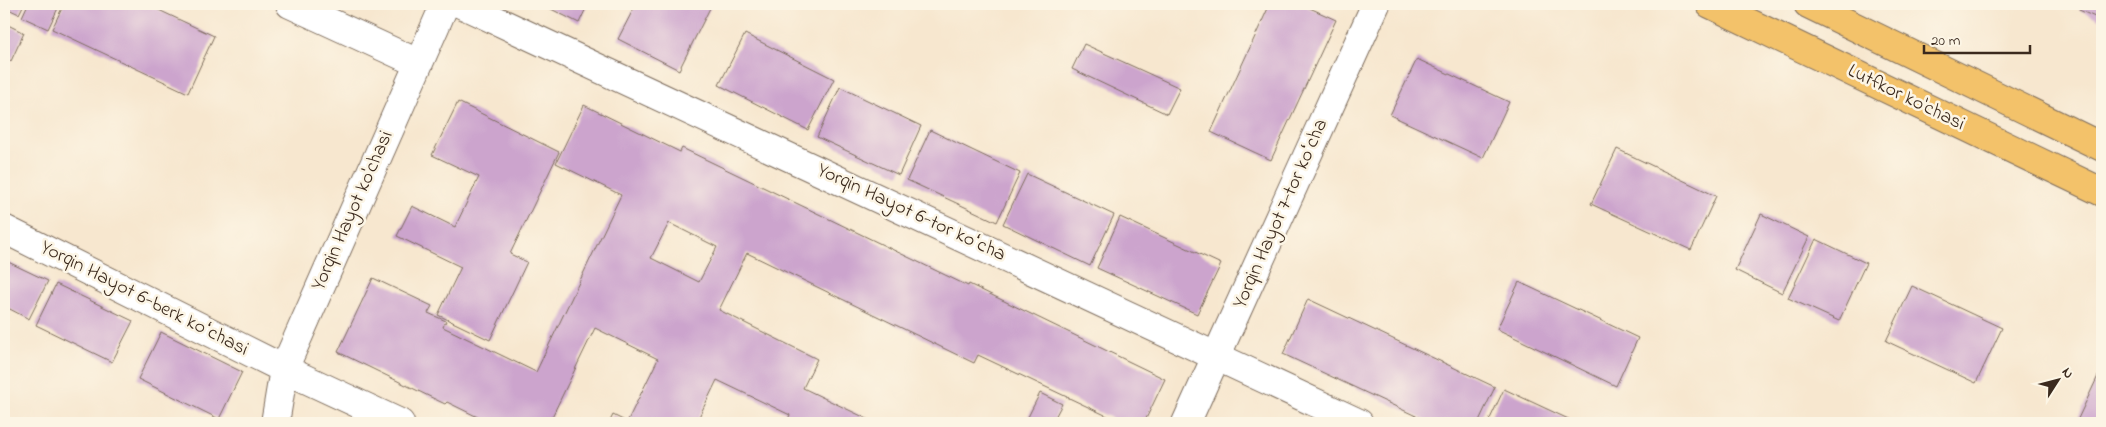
<svg xmlns="http://www.w3.org/2000/svg" width="2106" height="427" font-family="'Indie Flower',sans-serif">
<style>
.building{fill:#cca4cd;fill-rule:evenodd}
.lines{fill:none;stroke-linecap:round;stroke-linejoin:round}
.minor-casing{stroke:#7d6c5c;stroke-width:30}
.major-casing{stroke:#7d6c5c;stroke-width:30}
.minor{stroke:#fff;stroke-width:28}
.major{stroke:#f3c26a;stroke-width:28}
.labels{text-anchor:middle;dominant-baseline:central;stroke-width:5;stroke-linejoin:round;paint-order:stroke}
.street-label{font-size:20px;fill:#3b2a1e;stroke:#fcf5e5}
</style>
<rect width="100%" height="100%" fill="#fcf5e5"/>
<filter id="ink" filterUnits="userSpaceOnUse"><feTurbulence type="fractalNoise" baseFrequency=".02" numOctaves="2"/><feDisplacementMap in="SourceGraphic" scale="10" xChannelSelector="R" yChannelSelector="G"/><feConvolveMatrix kernelMatrix="1 2 1 2 8 2 1 2 1" color-interpolation-filters="sRGB"/></filter>
<filter id="wash" filterUnits="userSpaceOnUse"><feTurbulence type="fractalNoise" baseFrequency=".0096" numOctaves="4" result="noise"/><feDisplacementMap in="SourceGraphic" scale="20" xChannelSelector="R" yChannelSelector="G"/><feGaussianBlur stdDeviation="1.12" result="paint"/><feColorMatrix in="noise" values="0 0 0 0 0 0 0 0 0 0 0 0 0 0 0 0 0 1.4 0 .05"/><feComposite in="paint" operator="in"/></filter>
<g filter="url(#wash)">
<rect width="100%" height="100%" fill="#f7e7cf"/>
<g id="blocks">
<!-- building -->
<path class="building" d="M 4,4 L 24,4 L 19,14 L 4,7 Z
M 28,4 L 60,4 L 48,29 L 22,17 Z
M 64,4 L 146,4 L 214,36 L 188,93 L 52,29 Z
M 541,4 L 588,4 L 579,23 Z
M 636,4 L 712,4 L 679,70 L 618,39 Z
M 1270,4 L 1301,4 L 1336,20 L 1271,160 L 1211,132 Z
M 2082,4 L 2102,4 L 2102,20 L 2079,10 Z
M 4,23 L 24,33 L 11,61 L 4,58 Z
M 745,34 L 834,79 L 808,130 L 719,85 Z
M 1084,44 L 1180,88 L 1167,114 L 1072,69 Z
M 1417,59 L 1509,102 L 1483,158 L 1390,115 Z
M 840,87 L 921,126 L 899,175 L 817,137 Z
M 458,102 L 559,152 L 510,254 L 527,262 L 490,340 L 438,315 L 461,267 L 397,236 L 412,206 L 455,227 L 479,177 L 432,155 Z
M 584,105 L 680,152 L 682,148 L 968,286 L 969,284 L 1165,379 L 1144,423 L 1122,423 L 978,355 L 974,363 L 747,253 L 719,310 L 817,359 L 803,388 L 876,423 L 786,423 L 790,415 L 717,380 L 696,423 L 609,423 L 613,415 L 627,422 L 658,359 L 595,328 L 549,423 L 490,423 L 447,402 L 445,404 L 338,352 L 373,278 L 432,306 L 428,313 L 446,321 L 443,327 L 536,372 L 621,195 L 556,163 ZM 669,223 L 717,247 L 699,282 L 651,258 Z
M 930,130 L 1020,173 L 997,222 L 907,180 Z
M 1617,149 L 1716,196 L 1691,250 L 1591,204 Z
M 1027,174 L 1114,215 L 1090,266 L 1003,224 Z
M 1761,214 L 1809,237 L 1782,293 L 1735,270 Z
M 1120,217 L 1221,264 L 1197,314 L 1097,268 Z
M 1816,239 L 1866,263 L 1839,321 L 1788,298 Z
M 4,260 L 48,281 L 29,319 L 4,306 Z
M 1519,282 L 1638,338 L 1616,386 L 1497,329 Z
M 56,284 L 133,321 L 112,362 L 36,325 Z
M 1912,286 L 2002,328 L 1976,383 L 1886,341 Z
M 1308,299 L 1495,387 L 1478,423 L 1431,423 L 1283,354 Z
M 161,332 L 242,372 L 219,419 L 138,379 Z
M 2098,376 L 2102,378 L 2102,423 L 2076,423 Z
M 1504,389 L 1577,423 L 1488,423 Z
M 1040,393 L 1062,404 L 1052,423 L 1025,423 Z"/>
</g>
</g>
<g filter="url(#ink)">
<use href="#blocks" fill-opacity="0" stroke="#7d6c5c" stroke-width="1"/>
<g class="lines">
<defs>
<path id="minor" d="M 290,4 L 418,63
M 461,4 L 1359,423
M 4,229 L 284,369 L 400,423
M 275,423 L 284,369 L 445,4
M 1186,423 L 1376,4"/>
<path id="major" d="M 1710,4 L 2102,192
M 1808,4 L 2102,147"/>
</defs>
<!-- minor casing -->
<use href="#minor" class="minor-casing"/>
<!-- major casing -->
<use href="#major" class="major-casing"/>
<!-- minor -->
<use href="#minor" class="minor"/>
<!-- major -->
<use href="#major" class="major"/>
</g>
</g>
<g class="labels">
<!-- street labels -->
<g class="street-label">
<text transform="translate(1906 98) rotate(26)">Lutfkor ko'chasi</text>
<text transform="translate(353 211) rotate(-66)">Yorqin Hayot ko'chasi</text>
<text transform="translate(911 213) rotate(25)">Yorqin Hayot 6-tor koʻcha</text>
<text transform="translate(1281 214) rotate(-66)">Yorqin Hayot 7-tor koʻcha</text>
<text transform="translate(144 299) rotate(27)">Yorqin Hayot 6-berk koʻchasi</text>
</g>
</g>
<!-- margin -->
<rect width="2106" height="427" fill="none" stroke="#fcf5e5" stroke-width="20"/>
<!-- north arrow -->
<g transform="translate(2058 380) rotate(54)" stroke="#fcf5e5" stroke-width="4" paint-order="stroke">
<path d="M0-4L9 19L0 12L-9 19Z" fill="#3b2a1e"/>
<text y="-8" font-size="14" font-weight="bold" text-anchor="middle" fill="#3b2a1e">N</text>
</g>
<!-- scale -->
<path d="M1924 45v8h106v-8" fill="none" stroke="#3b2a1e" stroke-width="2.5"/>
<text x="1931" y="45" font-size="15" fill="#3b2a1e" stroke="#fcf5e5" stroke-width="4" paint-order="stroke">20 m</text>
</svg>
